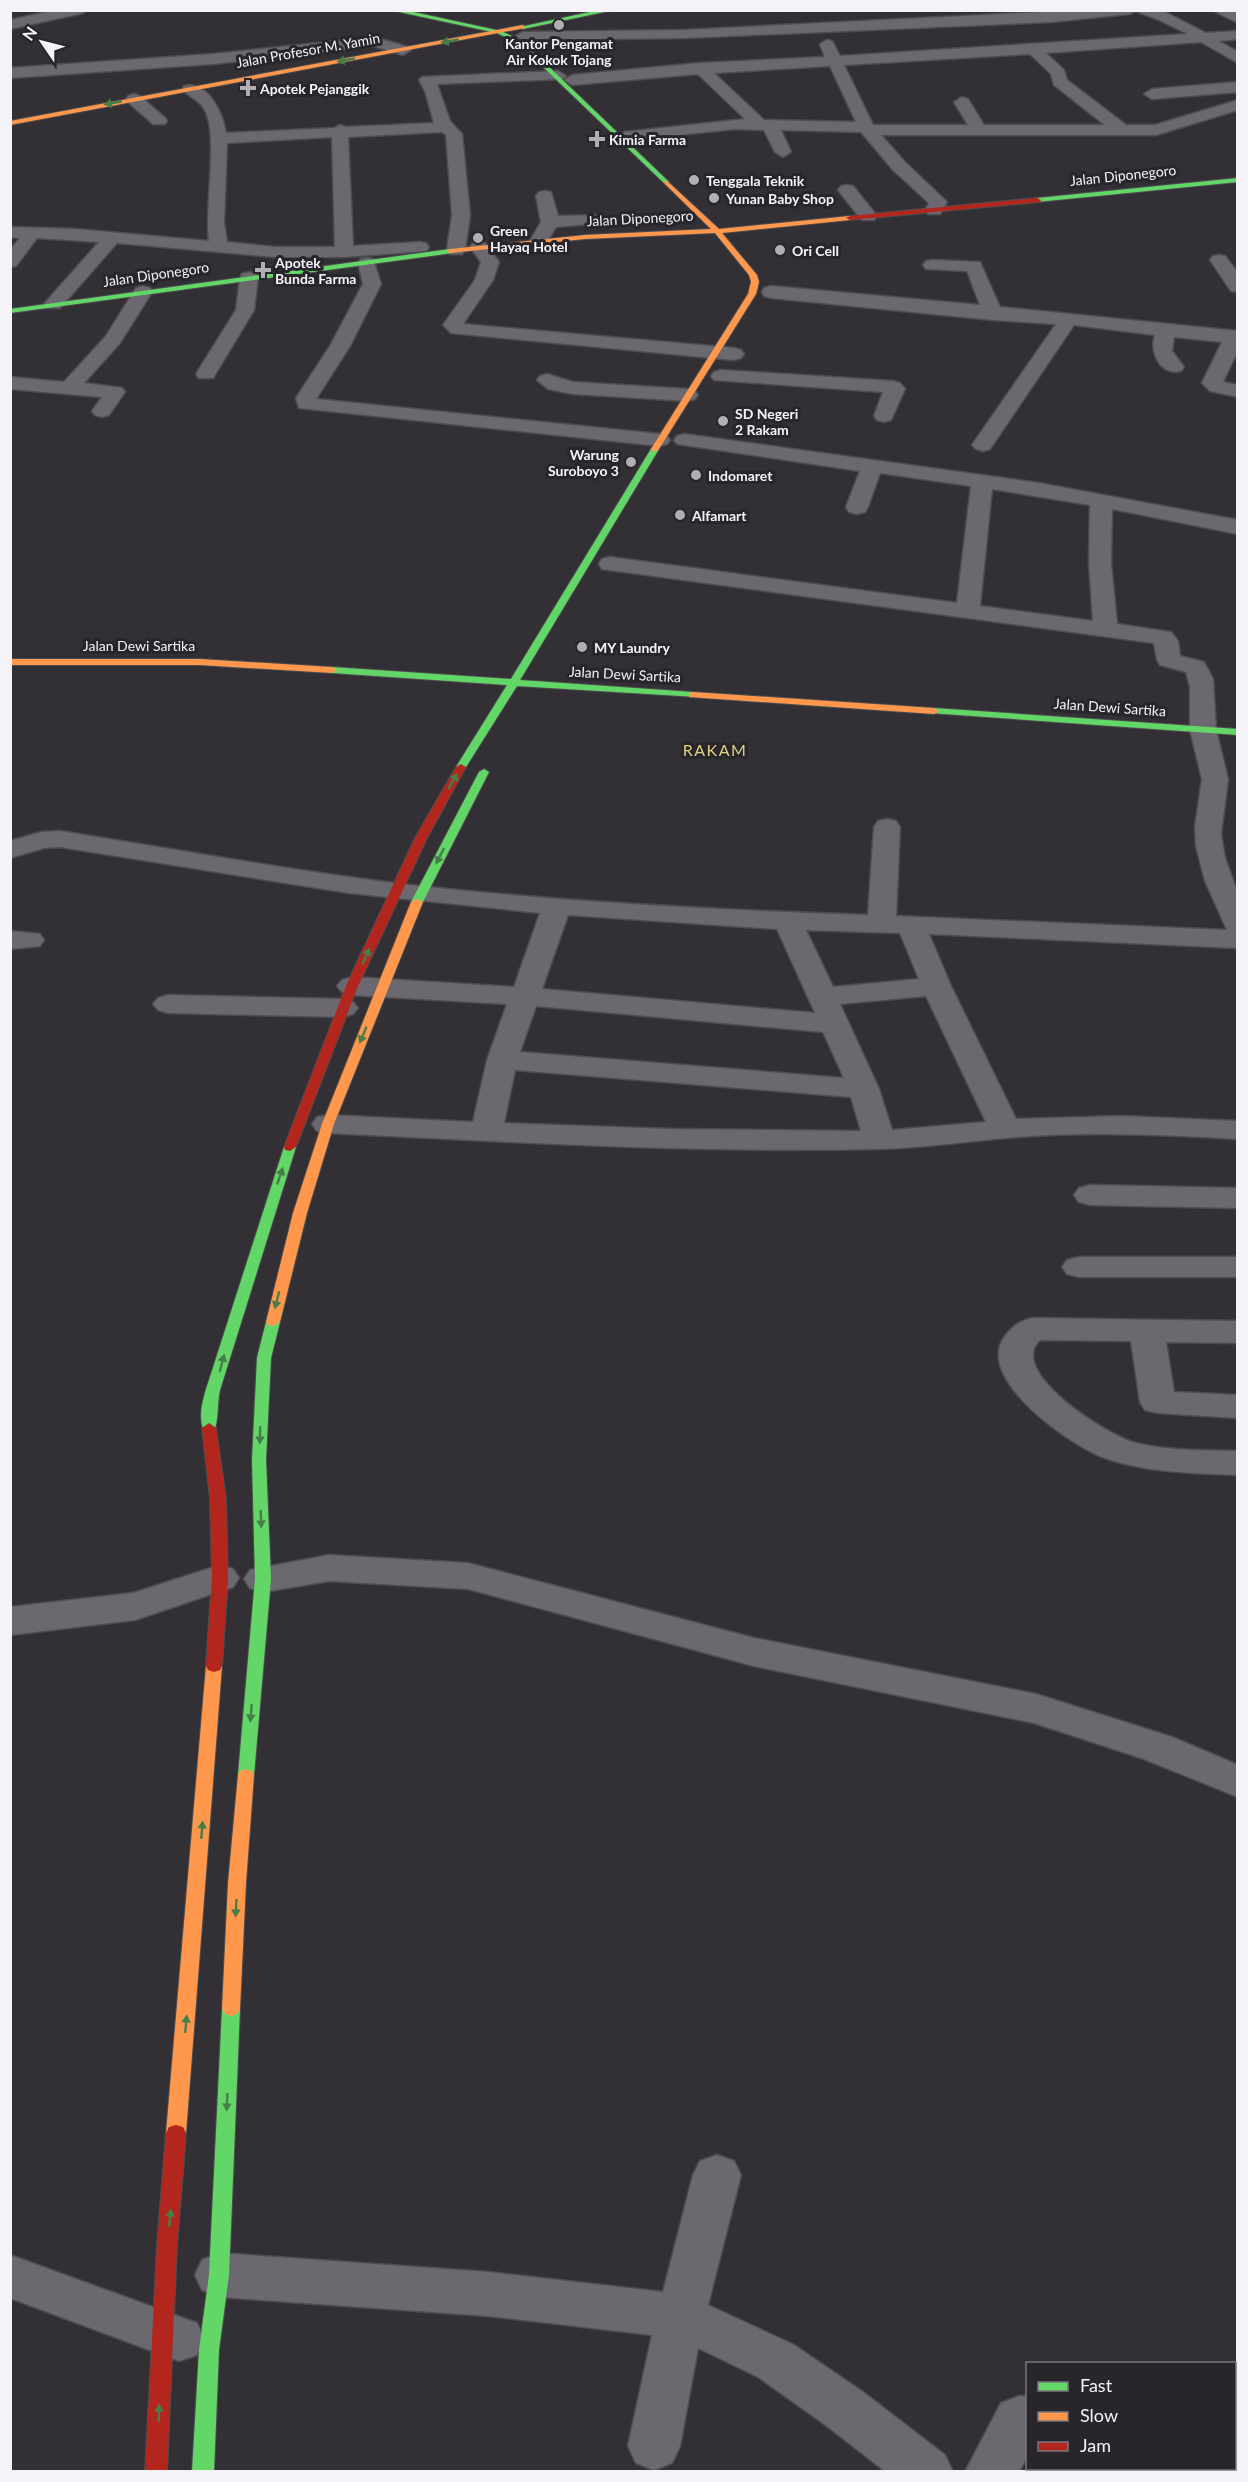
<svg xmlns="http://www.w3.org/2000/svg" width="1248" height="2482" font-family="Lato,sans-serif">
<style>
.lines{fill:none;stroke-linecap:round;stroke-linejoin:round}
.street-casing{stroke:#4d4c4e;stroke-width:3}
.fast-casing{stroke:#4d4c4e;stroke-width:2}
.slow-casing{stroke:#4d4c4e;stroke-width:2}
.jam-casing{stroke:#4d4c4e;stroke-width:2}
.street{fill:#6c686f;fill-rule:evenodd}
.fast{fill:#63d668;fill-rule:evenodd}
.slow{fill:#ff974d;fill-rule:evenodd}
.jam{fill:#b3261e;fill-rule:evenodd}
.oneway{fill:#467e4a}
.poi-dot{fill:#b1afb3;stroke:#28252b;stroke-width:2}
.labels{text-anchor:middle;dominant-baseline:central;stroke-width:6;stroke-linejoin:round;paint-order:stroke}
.far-poi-label{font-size:14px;font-weight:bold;fill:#f5f3f7;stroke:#28252b;text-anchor:start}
.far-street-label{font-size:14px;fill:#f5f3f7;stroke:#28252b}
.far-quarter-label{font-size:16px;letter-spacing:1.5px;fill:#e0d182;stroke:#28252b}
</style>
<rect width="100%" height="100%" fill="#323034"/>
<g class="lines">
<defs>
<path id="street" d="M 56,10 L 85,10 L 83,13 L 10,29 L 10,20 Z
M 1082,10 L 1161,10 L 1206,33 L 1238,31 L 1238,39 L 1219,41 L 1238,52 L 1238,63 L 1201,42 L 1046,53 L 1064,70 L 1067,80 L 1126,125 L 1155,125 L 1238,100 L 1238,110 L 1156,135 L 881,135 L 905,162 L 947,202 L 940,214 L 928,214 L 925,210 L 929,203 L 893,170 L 861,132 L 781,130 L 791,152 L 783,157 L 775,152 L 764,130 L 735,129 L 630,140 L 622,135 L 624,132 L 745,119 L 698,74 L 572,85 L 564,80 L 572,75 L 700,63 L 825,57 L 820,44 L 827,40 L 832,41 L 840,56 L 1188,34 L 1159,20 L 1136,11 L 1129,14 L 1051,22 L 685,38 L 523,40 L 516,36 L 523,32 L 685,30 ZM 1030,54 L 1051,74 L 1054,85 L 1105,125 L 984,125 L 968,99 L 962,97 L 954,102 L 968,125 L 873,125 L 844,65 ZM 830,66 L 856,122 L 764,120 L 714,73 Z
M 1212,10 L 1232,10 L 1238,13 L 1238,23 Z
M 374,37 L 408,47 L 411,50 L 403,55 L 373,46 L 213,64 L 10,78 L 10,68 L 213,54 Z
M 558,71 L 566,76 L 563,79 L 437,84 L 450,121 L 462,134 L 470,215 L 465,250 L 462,254 L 450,254 L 447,250 L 452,215 L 446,135 L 442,132 L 348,137 L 353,246 L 420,242 L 426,243 L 429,247 L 426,251 L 344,257 L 275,257 L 117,243 L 60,308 L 46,308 L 44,304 L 99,242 L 37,238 L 16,266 L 10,267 L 10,250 L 20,238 L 10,237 L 10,227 L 75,229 L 209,241 C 204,209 220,130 203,107 C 198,100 188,96 182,89 L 184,86 C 208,80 223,114 226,133 L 334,128 L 340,125 L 346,127 L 434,123 L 425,91 L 419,80 L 422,77 ZM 332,137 L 335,247 L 275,247 L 227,242 L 224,223 L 227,143 Z
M 1238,82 L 1238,92 L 1152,99 L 1144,94 L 1152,89 Z
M 134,94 L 140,96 L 165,118 L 167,121 L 165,124 L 153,124 L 128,102 L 126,99 L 128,96 Z
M 847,185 L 853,186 L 874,212 L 877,216 L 874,220 L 862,220 L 841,194 L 838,190 L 841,186 Z
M 545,191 L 551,192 L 558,216 L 600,215 L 603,219 L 600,223 L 556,227 L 545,245 L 533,245 L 530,241 L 541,222 L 536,196 L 539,192 Z
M 479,242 L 485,243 L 499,262 L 493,280 L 463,324 L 734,348 L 741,350 L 744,354 L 741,358 L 734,360 L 451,333 L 443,325 L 475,280 L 481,262 L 470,247 L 473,243 Z
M 1219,255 L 1225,256 L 1238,273 L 1238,292 L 1231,291 L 1210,260 L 1213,256 Z
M 367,258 L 373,259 L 381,284 L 350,346 L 316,399 L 660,434 L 667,436 L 670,440 L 667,444 L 660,446 L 299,408 L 296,398 L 330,346 L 363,284 L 358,263 L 361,259 Z
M 932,260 L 980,262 L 1000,307 L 1238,331 L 1238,350 L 1223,382 L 1238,385 L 1238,397 L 1210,391 L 1202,383 L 1222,342 L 1174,337 L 1172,351 L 1184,367 L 1181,371 C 1160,376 1149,352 1155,335 L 1074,325 L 990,449 L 983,451 L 976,449 L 972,445 L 1056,324 L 993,320 L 771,298 L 764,296 L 762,292 L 764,288 L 771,286 L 980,305 L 967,271 L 926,269 L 923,265 L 926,261 Z
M 249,272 L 256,274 L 258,278 L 254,310 L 213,378 L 199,378 L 196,374 L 236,310 L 240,278 L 242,274 Z
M 143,286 L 150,288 L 152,292 L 120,343 L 84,383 L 122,388 L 125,392 L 109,415 L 102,417 L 95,415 L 92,411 L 102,397 L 10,389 L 10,377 L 64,382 L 106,336 L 136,288 Z
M 721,370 L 893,381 L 900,383 L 905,389 L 891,420 L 884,422 L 877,420 L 874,416 L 883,392 L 714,380 L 711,376 L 714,372 Z
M 547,374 L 573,382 L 688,389 L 695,391 L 698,395 L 695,399 L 688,401 L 573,394 L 548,389 L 537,380 L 540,376 Z
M 684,434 L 1039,483 L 1238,520 L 1238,534 L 1112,509 L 1111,563 L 1117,624 L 1171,632 L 1178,641 L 1180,656 L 1204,662 L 1213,679 L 1216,730 L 1228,779 L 1221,834 L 1225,858 L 1238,894 L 1238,948 L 929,934 L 951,986 L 1016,1119 L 1121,1116 L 1238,1121 L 1238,1139 C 1169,1135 1100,1132 1032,1136 C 980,1139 929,1148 877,1149 C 694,1153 511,1142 328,1133 L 317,1131 L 312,1124 L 317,1117 L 328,1115 L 473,1122 L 487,1060 L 507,1004 L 352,995 L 342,992 L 337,986 L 342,980 L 352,977 L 514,987 L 540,913 L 349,893 L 60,847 L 44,848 L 10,858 L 10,841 L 41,832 L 60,831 C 179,850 299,872 419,886 C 568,902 718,910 868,915 L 874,827 L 878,821 L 887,819 L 896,821 L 900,827 L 896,916 L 1227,930 L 1205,881 L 1196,846 L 1195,827 L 1202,779 L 1190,730 L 1190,687 L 1186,672 L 1160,665 L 1157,660 L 1154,643 L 602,569 L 599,564 L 602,559 L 610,557 L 957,603 L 971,486 L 880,473 L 868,507 L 865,512 L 857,514 L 849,512 L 846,507 L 860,471 L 677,444 L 674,440 L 677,436 ZM 992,489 L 1090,505 L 1089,563 L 1093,621 L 980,606 ZM 568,915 L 777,929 L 815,1013 L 542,989 ZM 806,930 L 900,933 L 919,979 L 833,987 ZM 926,996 L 986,1122 L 892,1130 L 879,1089 L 840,1004 ZM 536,1006 L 823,1032 L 844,1078 L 520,1052 ZM 515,1070 L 851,1097 L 861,1131 L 671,1129 L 504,1123 Z
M 10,931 L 40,934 L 44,940 L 40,946 L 10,949 Z
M 168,995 L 343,999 L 353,1002 L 358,1008 L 353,1014 L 343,1017 L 168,1013 L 158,1010 L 153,1004 L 158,998 Z
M 1090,1185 L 1238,1188 L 1238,1208 L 1090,1205 L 1079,1202 L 1074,1195 L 1079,1188 Z
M 1079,1257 L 1238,1257 L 1238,1277 L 1079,1277 L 1067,1274 L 1062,1267 L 1067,1260 Z
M 1032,1318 L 1238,1321 L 1238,1343 L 1166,1342 L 1174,1392 L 1238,1395 L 1238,1418 L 1158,1413 L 1145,1410 L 1140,1402 L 1131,1341 L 1040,1340 C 1005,1372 1110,1437 1136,1443 C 1169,1451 1204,1450 1238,1451 L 1238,1475 C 1193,1473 1148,1473 1105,1458 C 1073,1447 977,1381 1003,1339 C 1011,1327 1018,1322 1032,1318 Z
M 329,1555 L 468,1563 L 754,1638 L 1036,1694 L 1172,1737 L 1238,1765 L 1238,1797 L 1144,1759 L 1034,1723 L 754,1666 L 468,1589 L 329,1581 L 263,1592 L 250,1588 L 244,1579 L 250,1570 Z
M 220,1565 L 233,1569 L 239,1578 L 233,1587 L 135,1620 L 10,1635 L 10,1607 L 133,1593 Z
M 717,2155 L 734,2161 L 741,2175 L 708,2305 L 794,2345 L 863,2392 L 945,2455 L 953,2472 L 886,2472 L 827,2426 L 758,2377 L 698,2348 L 680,2446 L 672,2463 L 654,2470 L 636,2463 L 628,2446 L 652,2335 L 488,2316 L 219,2297 L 202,2290 L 195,2275 L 202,2260 L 219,2253 L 488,2272 L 663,2292 L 693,2175 L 700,2161 Z
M 10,2255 L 197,2323 L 204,2339 L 197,2355 L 179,2361 L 10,2298 Z
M 1019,2396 L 1028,2396 L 1028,2455 L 1019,2472 L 965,2472 L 1001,2403 Z
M 1063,2468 L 1116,2468 L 1118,2472 L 1065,2472 Z"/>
<path id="fast" d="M 390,10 L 404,10 L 501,31 L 522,41 L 669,182 L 664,183 L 518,43 L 497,33 Z
M 599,10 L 614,10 L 523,29 L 520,27 Z
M 1238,178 L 1238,182 L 1037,202 L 1033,200 L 1037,198 Z
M 450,249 L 453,249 L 453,253 L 10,313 L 10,309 Z
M 655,446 L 659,449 L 520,680 L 693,692 L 697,693 L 697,697 L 517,686 L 466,767 L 461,770 L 456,767 L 507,685 L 332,673 L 327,670 L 332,667 L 511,679 L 651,449 Z
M 934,708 L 1238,729 L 1238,735 L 930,713 L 930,709 Z
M 484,769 L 489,772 L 423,902 L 421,904 L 413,904 L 411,902 L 479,772 Z
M 290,1143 L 296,1147 L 220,1390 C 217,1402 219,1421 214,1431 L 204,1431 C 197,1416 204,1395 209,1380 L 284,1147 Z
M 273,1318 L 280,1322 L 271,1358 L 266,1460 L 271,1579 L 254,1775 L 252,1779 L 246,1781 L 240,1779 L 238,1775 L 255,1579 L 252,1460 L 257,1358 L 266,1322 Z
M 231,2002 L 237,2004 L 240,2009 L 229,2275 L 219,2350 L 214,2472 L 192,2472 L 199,2350 L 209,2275 L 222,2009 L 225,2004 Z"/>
<path id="slow" d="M 523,25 L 525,28 L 10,125 L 10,121 Z
M 666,180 L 719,229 L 850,216 L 854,218 L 850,220 L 722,233 L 757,275 L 759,282 L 756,294 L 659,449 L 655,452 L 651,449 L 748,294 L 751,282 L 749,275 L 715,233 L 585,239 L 450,253 L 446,251 L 450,249 L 585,235 L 711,229 L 664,183 Z
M 10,659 L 200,659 L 332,667 L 337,670 L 332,673 L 200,665 L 10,665 Z
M 693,692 L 934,708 L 939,711 L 934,714 L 689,697 L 689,693 Z
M 417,899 L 423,902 L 334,1124 L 307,1213 L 280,1322 L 273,1326 L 268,1325 L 266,1322 L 293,1213 L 322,1124 L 411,902 Z
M 214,1660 L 220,1662 L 222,1666 L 186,2133 L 183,2139 L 176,2141 L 169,2139 L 166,2133 L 206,1666 L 208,1662 Z
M 246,1769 L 252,1771 L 254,1775 L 246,1883 L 240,2009 L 237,2014 L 231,2016 L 225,2014 L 222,2009 L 228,1883 L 238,1775 L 240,1771 Z"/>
<path id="jam" d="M 1037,198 L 1041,200 L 1040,202 L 850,220 L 846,218 L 850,216 Z
M 461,764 L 466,767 L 427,838 L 358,986 L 296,1147 L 290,1151 L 285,1150 L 284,1147 L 346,986 L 415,838 L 456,767 Z
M 209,1423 L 216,1428 L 226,1499 L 228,1578 L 222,1666 L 220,1670 L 214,1672 L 208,1670 L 206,1666 L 212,1578 L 210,1499 L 202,1428 Z
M 176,2125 L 183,2127 L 186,2133 L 177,2246 L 167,2472 L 145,2472 L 157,2246 L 166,2133 L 169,2127 Z"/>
</defs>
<!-- street casing -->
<use href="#street" class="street-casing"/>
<!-- fast casing -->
<use href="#fast" class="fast-casing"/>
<!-- slow casing -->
<use href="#slow" class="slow-casing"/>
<!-- jam casing -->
<use href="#jam" class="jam-casing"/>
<!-- street -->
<use href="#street" class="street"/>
<!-- fast -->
<use href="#fast" class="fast"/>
<!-- slow -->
<use href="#slow" class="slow"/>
<!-- jam -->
<use href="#jam" class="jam"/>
</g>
<!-- one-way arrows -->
<defs><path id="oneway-solid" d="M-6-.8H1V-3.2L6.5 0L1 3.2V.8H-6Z" transform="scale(1.5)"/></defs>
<g class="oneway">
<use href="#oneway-solid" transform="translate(450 41) rotate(170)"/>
<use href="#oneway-solid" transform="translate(346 60) rotate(170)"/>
<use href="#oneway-solid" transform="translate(113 103) rotate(169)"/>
<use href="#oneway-solid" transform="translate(453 781) rotate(-60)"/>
<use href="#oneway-solid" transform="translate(440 856) rotate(117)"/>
<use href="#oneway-solid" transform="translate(366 956) rotate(-65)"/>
<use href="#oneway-solid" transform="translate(363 1035) rotate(113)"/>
<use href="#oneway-solid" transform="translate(280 1176) rotate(-71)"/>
<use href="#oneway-solid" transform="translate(277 1300) rotate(104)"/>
<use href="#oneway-solid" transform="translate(222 1363) rotate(-75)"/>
<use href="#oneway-solid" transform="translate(260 1435) rotate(91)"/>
<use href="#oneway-solid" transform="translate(261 1519) rotate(88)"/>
<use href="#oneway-solid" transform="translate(251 1713) rotate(95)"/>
<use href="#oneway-solid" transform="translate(202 1830) rotate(-85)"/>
<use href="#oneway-solid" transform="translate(236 1908) rotate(93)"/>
<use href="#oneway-solid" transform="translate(186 2024) rotate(-85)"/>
<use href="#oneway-solid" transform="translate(227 2102) rotate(93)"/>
<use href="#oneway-solid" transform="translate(170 2218) rotate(-85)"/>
<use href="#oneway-solid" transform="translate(159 2413) rotate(-88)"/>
</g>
<!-- markers -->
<g class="poi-dot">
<circle cx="559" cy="25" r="6"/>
<path d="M245 79h6v6h6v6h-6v6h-6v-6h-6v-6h6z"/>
<path d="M594 130h6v6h6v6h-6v6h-6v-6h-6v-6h6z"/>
<circle cx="694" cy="180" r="6"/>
<circle cx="714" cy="198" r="6"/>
<circle cx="478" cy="238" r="6"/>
<circle cx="780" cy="250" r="6"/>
<path d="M260 261h6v6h6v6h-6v6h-6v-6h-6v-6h6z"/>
<circle cx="723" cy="421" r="6"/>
<circle cx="631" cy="462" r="6"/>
<circle cx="696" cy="475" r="6"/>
<circle cx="680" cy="515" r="6"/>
<circle cx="582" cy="647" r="6"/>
</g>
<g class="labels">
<!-- far-poi labels -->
<g class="far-poi-label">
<text x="559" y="43" text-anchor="middle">Kantor Pengamat<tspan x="559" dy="16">Air Kokok Tojang</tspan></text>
<text x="260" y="88">Apotek Pejanggik</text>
<text x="609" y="139">Kimia Farma</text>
<text x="706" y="180">Tenggala Teknik</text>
<text x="726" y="198">Yunan Baby Shop</text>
<text x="490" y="230">Green<tspan x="490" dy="16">Hayaq Hotel</tspan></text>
<text x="792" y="250">Ori Cell</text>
<text x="275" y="262">Apotek<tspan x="275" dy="16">Bunda Farma</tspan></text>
<text x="735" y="413">SD Negeri<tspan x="735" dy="16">2 Rakam</tspan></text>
<text x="619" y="454" text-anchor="end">Warung<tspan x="619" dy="16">Suroboyo 3</tspan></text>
<text x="708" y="475">Indomaret</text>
<text x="692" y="515">Alfamart</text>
<text x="594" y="647">MY Laundry</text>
</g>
<!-- far-street labels -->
<g class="far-street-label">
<text transform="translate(308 50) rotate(-10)">Jalan Profesor M. Yamin</text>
<text transform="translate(1123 175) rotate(-6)">Jalan Diponegoro</text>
<text transform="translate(640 218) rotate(-3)">Jalan Diponegoro</text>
<text transform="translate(156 274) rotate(-8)">Jalan Diponegoro</text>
<text x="139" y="645">Jalan Dewi Sartika</text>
<text transform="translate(625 674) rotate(3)">Jalan Dewi Sartika</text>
<text transform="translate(1110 707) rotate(4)">Jalan Dewi Sartika</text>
</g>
<!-- far-quarter labels -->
<g class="far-quarter-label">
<text x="715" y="749">RAKAM</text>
</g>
</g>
<!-- border -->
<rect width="1248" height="2482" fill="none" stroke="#f5f3f7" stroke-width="24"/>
<!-- legend -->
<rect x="1026" y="2362" width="210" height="108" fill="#28252b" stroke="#7a777d" stroke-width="1.5"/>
<rect x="1038" y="2382" width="30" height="9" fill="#63d668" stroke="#7a777d" stroke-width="1.5"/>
<text x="1080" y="2392" font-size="18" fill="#f5f3f7">Fast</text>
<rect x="1038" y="2412" width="30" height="9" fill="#ff974d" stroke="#7a777d" stroke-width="1.5"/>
<text x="1080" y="2422" font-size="18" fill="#f5f3f7">Slow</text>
<rect x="1038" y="2442" width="30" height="9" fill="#b3261e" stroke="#7a777d" stroke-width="1.5"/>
<text x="1080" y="2452" font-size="18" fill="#f5f3f7">Jam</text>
<!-- north arrow -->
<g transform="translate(42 42) rotate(305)" stroke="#28252b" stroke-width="4.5" paint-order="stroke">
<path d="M0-4.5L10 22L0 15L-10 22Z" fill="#f5f3f7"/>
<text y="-9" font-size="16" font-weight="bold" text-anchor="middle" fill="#f5f3f7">N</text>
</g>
</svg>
